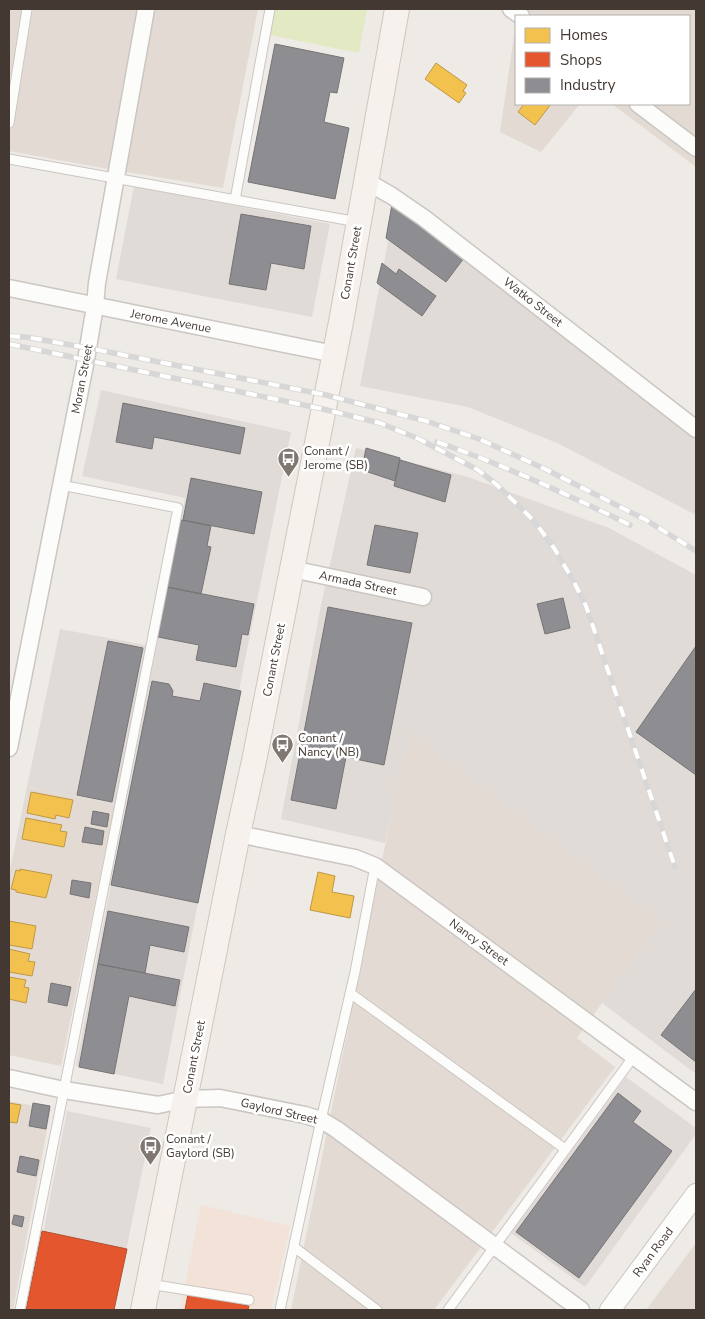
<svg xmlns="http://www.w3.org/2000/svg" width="705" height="1319" font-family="'Nunito Sans',sans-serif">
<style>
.residential{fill:#e3dbd3}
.commercial{fill:#f2e2d7}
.industrial{fill:#e1dbd7}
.green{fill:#e3eac3}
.homes{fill:#f2c14e;stroke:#be9846}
.shops{fill:#e4572e;stroke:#b44e2f}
.industry{fill:#8d8d92;stroke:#777475}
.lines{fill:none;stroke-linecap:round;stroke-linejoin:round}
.service-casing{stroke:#cbc6c2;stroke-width:11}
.minor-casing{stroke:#cbc6c2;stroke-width:19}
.tertiary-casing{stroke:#cbc6c2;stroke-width:22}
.secondary-casing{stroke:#cfc7be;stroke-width:26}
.service{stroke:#fcfcfb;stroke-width:9}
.minor{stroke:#fcfcfb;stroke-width:16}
.tertiary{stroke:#fcfcfb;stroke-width:20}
.secondary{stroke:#f6f1ec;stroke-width:24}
.rail-casing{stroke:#d8d7d7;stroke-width:5.5}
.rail{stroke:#fff;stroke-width:4;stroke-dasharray:11;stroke-linecap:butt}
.labels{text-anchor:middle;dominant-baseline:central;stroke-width:5;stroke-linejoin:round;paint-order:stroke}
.street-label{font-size:12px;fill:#443932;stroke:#fff}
.poi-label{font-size:12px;fill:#443932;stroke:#fff;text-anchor:start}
</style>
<rect width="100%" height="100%" fill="#eeeae6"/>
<!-- residential -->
<path class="residential" d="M 9,9 L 258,9 L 223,188 L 97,167 L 9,151 Z
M 518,9 L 696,9 L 696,167 L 612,104 L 689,104 L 689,16 L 517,16 Z
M 516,22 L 516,104 L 580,104 L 541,152 L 500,132 Z
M 408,732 L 661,921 L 577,1038 L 615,1067 L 434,1310 L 291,1310 Z
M 27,787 L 115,805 L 61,1066 L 9,1055 L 9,875 Z
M 9,1101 L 51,1109 L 13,1310 L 9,1310 Z
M 696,1243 L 696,1310 L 646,1310 Z"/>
<!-- commercial -->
<path class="commercial" d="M 201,1205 L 290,1226 L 271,1310 L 180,1310 Z"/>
<!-- industrial -->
<path class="industrial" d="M 134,186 L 330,224 L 312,317 L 116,279 Z
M 395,206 L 696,439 L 696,515 L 557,443 L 468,407 L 360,386 Z
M 101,390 L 291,432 L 244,665 L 163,1084 L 76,1066 L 185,498 L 82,476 Z
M 356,448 L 468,477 L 609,528 L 696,575 L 696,1074 L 602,1003 L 661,921 L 409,733 L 385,843 L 281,819 L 321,605 Z
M 60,629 L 146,645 L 115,805 L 27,787 Z
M 626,1077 L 696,1128 L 696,1134 L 585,1287 L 511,1233 Z
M 67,1111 L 151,1128 L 114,1310 L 28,1310 Z"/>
<!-- green -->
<path class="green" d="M 270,9 L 367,9 L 359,53 L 265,34 Z"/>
<!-- homes -->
<path class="homes" d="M 436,63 L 467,85 L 463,91 L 466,93 L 459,103 L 425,79 Z
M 524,104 L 551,104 L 535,125 L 518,112 Z
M 31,792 L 73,800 L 69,818 L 56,815 L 55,819 L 27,813 Z
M 26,818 L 62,825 L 60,831 L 67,832 L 64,847 L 22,839 Z
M 20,869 L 52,875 L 46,898 L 16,892 L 16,890 L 11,889 L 16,870 L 20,871 Z
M 318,872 L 335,876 L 332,892 L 354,896 L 350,918 L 310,910 Z
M 9,921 L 36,926 L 32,949 L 9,945 Z
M 9,949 L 30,954 L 28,961 L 35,962 L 32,976 L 9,972 Z
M 9,977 L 26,980 L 24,987 L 29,988 L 26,1003 L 9,999 Z
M 9,1103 L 21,1105 L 17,1123 L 9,1122 Z"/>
<!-- shops -->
<path class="shops" d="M 42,1231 L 127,1249 L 114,1310 L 26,1310 Z
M 188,1294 L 249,1306 L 248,1310 L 185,1310 Z"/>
<!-- industry -->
<path class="industry" d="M 275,44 L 344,58 L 337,93 L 330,92 L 324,122 L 349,128 L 335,199 L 248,182 Z
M 393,199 L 467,254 L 446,282 L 386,238 Z
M 241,214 L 311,226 L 304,269 L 271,263 L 266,290 L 229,284 Z
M 382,263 L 396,274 L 399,269 L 436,296 L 422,316 L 377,283 Z
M 123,403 L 245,428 L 240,454 L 154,437 L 152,449 L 116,442 Z
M 366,448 L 400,458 L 395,481 L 362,470 Z
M 400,460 L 451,475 L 445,502 L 394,486 Z
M 191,478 L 262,492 L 254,534 L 183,520 Z
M 181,520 L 211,526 L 207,546 L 211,547 L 201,594 L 167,587 Z
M 375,525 L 418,533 L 410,573 L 367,565 Z
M 167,587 L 254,604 L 248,635 L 242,634 L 236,667 L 196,660 L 199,645 L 158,637 Z
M 563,598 L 570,628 L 545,634 L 537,604 Z
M 328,607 L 412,623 L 384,765 L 346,757 L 336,809 L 291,800 Z
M 108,641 L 143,648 L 112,802 L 77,795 Z
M 696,646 L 696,775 L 636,732 Z
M 152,681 L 169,684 L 173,691 L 172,696 L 200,701 L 204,683 L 241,691 L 198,903 L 111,885 Z
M 93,811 L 109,814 L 107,827 L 91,824 Z
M 85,827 L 104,831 L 102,845 L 82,842 Z
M 72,880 L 91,883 L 89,898 L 70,894 Z
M 108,911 L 189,927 L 184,952 L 150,945 L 145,973 L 98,964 Z
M 98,964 L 180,980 L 175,1006 L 129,996 L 114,1074 L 79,1067 Z
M 51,983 L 71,987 L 67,1006 L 48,1002 Z
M 696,989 L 696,1062 L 661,1035 Z
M 618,1093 L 641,1111 L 633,1122 L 672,1151 L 579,1278 L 516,1232 Z
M 33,1103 L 50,1106 L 46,1129 L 29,1126 Z
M 20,1156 L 39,1160 L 36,1176 L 17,1172 Z
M 14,1215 L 24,1217 L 22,1227 L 12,1224 Z"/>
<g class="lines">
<defs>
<path id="service" d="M 9,123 L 27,9
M 9,159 L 358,222
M 235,200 L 270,9
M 350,993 L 565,1149
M 294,1247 L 377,1310
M 149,1284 L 249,1300
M 20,1310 L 64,1090 L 178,508 L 61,485
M 280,1310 L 321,1120 L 355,972 L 375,866
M 448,1310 L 634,1056"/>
<path id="minor" d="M 511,9 L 521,16
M 638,104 L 696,148
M 366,181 L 392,196 L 424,218 L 696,429
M 9,288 L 334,354
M 292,569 L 423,597
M 9,748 L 86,360 L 95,306 L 97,283 L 146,9
M 238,834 L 355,858 L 375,866 L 696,1102
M 9,1078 L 64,1090 L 158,1105 L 186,1099 L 220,1098 L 305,1115 L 321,1120 L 336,1129 L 581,1310"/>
<path id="tertiary" d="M 610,1310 L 696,1194"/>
<path id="secondary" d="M 143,1310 L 238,834 L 254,761 L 341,322 L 397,9"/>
</defs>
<!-- service casing -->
<use href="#service" class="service-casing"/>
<!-- minor casing -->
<use href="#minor" class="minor-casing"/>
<!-- tertiary casing -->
<use href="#tertiary" class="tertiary-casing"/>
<!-- secondary casing -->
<use href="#secondary" class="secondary-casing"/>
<!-- service -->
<use href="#service" class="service"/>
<!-- minor -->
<use href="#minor" class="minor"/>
<!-- tertiary -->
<use href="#tertiary" class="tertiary"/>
<!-- secondary -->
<use href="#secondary" class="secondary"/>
<defs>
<path id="rail" d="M 9,336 L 26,337 L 88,348 L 326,395 L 426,421 L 479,439 L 545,469 L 646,520 L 696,551
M 9,344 L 323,409 L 380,423 L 419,439 L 478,470 L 496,484 L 523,510 L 534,521 L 554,548 L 574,582 L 586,606 L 675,867
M 437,442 C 504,465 567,494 630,525"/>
</defs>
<!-- rail casing -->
<use href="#rail" class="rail-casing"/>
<!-- rail -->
<use href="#rail" class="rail"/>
</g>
<!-- icons -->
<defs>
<symbol id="bus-pin" viewBox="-11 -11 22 30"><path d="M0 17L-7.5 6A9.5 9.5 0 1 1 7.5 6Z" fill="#807771" stroke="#fff"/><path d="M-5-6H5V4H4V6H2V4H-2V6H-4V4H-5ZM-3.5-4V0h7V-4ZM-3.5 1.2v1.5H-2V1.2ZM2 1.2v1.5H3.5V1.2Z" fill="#fff"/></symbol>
</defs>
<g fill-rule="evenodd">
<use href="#bus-pin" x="276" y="446" width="25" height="34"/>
<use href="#bus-pin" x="270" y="732" width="25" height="34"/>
<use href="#bus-pin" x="138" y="1134" width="25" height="34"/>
</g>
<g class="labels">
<!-- street labels -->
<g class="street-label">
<text transform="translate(351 263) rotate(-80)">Conant Street</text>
<text transform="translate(533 302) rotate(38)">Watko Street</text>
<text transform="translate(171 321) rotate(11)">Jerome Avenue</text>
<text transform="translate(82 379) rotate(-79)">Moran Street</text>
<text transform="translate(358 583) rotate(12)">Armada Street</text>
<text transform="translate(274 660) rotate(-79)">Conant Street</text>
<text transform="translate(479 942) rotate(36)">Nancy Street</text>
<text transform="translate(194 1057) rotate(-79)">Conant Street</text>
<text transform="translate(279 1111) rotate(13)">Gaylord Street</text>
<text transform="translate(653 1252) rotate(-53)">Ryan Road</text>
</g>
<!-- poi labels -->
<g class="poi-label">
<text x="304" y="451">Conant /<tspan x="304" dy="14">Jerome (SB)</tspan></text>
<text x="298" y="738">Conant /<tspan x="298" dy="14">Nancy (NB)</tspan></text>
<text x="166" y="1139">Conant /<tspan x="166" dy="14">Gaylord (SB)</tspan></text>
</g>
</g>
<!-- border -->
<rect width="705" height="1319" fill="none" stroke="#443932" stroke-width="20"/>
<!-- legend -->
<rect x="515" y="15" width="175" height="90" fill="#ffffff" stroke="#b4b0ad"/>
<rect x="525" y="28" width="25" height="15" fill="#f2c14e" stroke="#b4b0ad"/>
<text x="560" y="40" font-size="15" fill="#443932">Homes</text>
<rect x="525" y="52" width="25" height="15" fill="#e4572e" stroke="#b4b0ad"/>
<text x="560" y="65" font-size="15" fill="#443932">Shops</text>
<rect x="525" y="78" width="25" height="15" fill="#8d8d92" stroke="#b4b0ad"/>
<text x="560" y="90" font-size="15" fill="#443932">Industry</text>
</svg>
